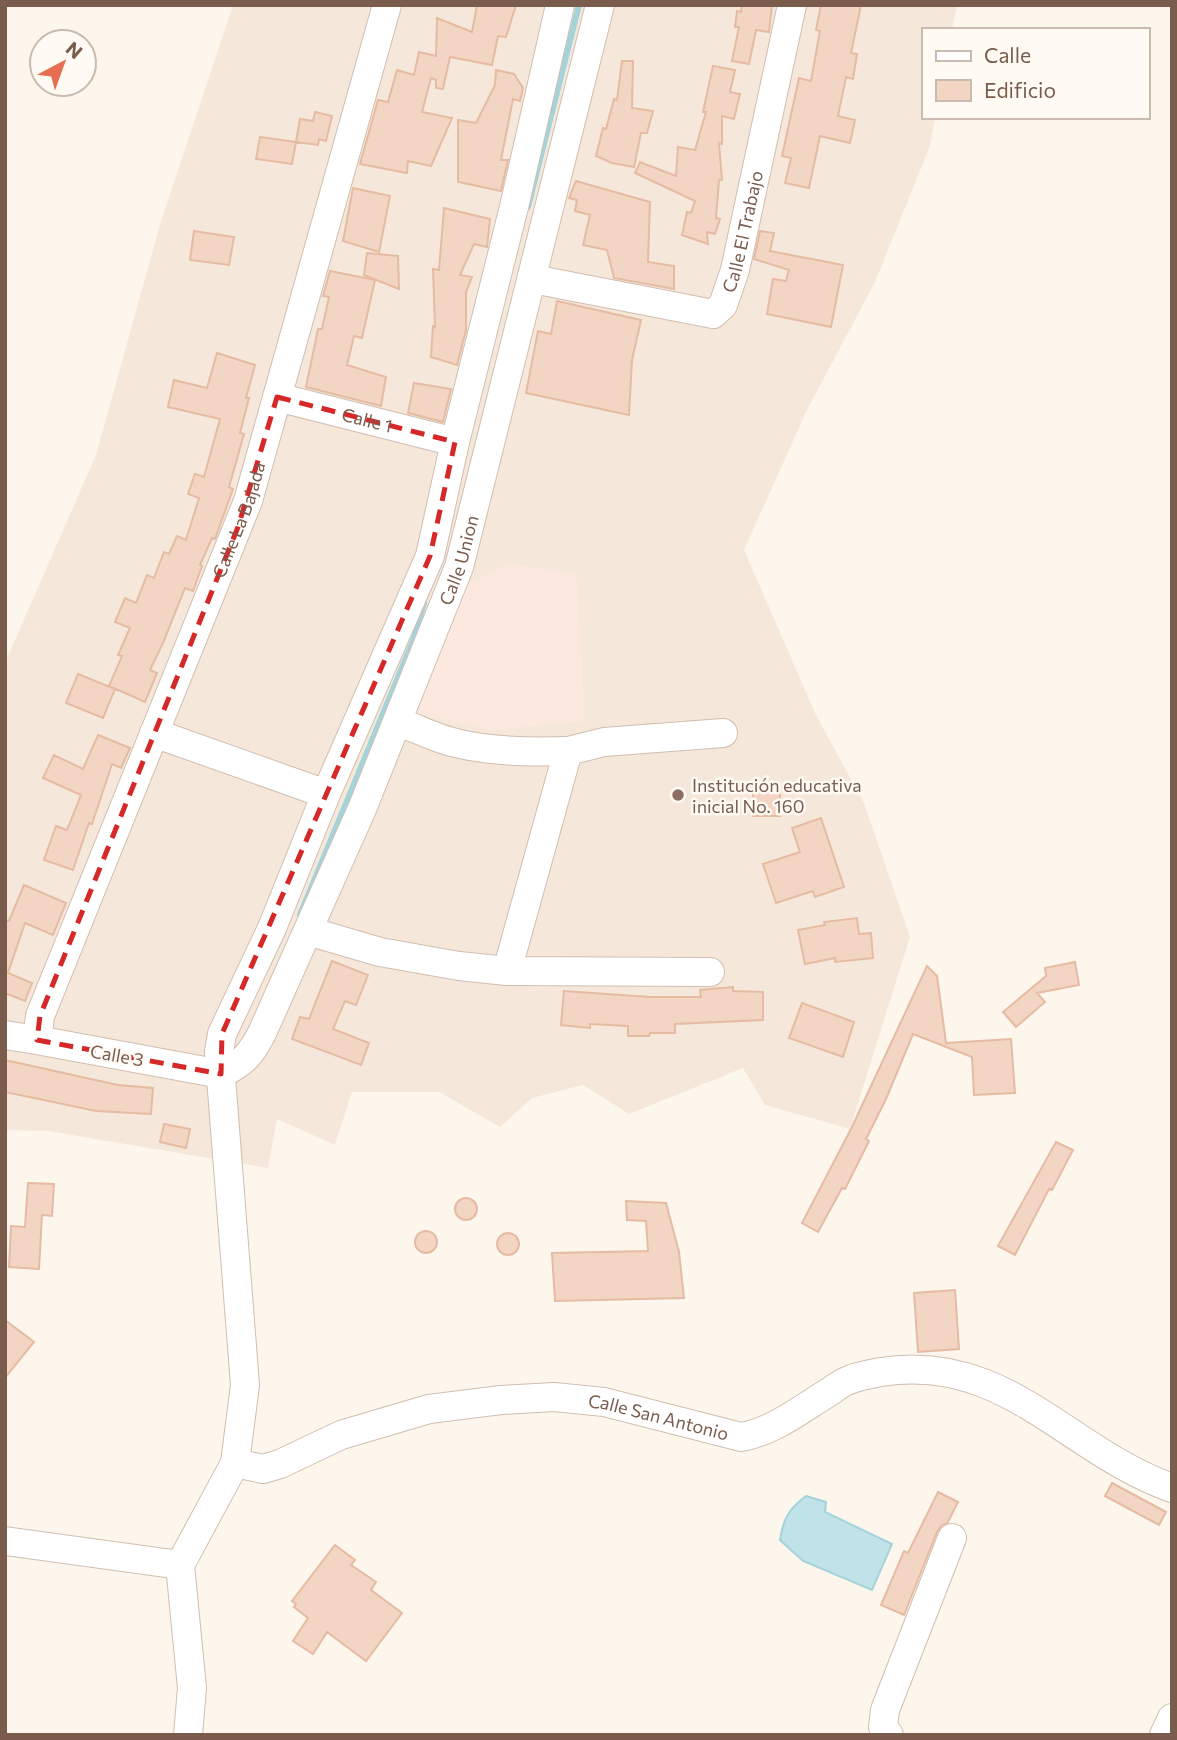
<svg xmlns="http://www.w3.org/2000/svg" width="1177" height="1740" font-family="Commissioner,sans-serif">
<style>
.residential{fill:#f5e8da}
.commercial{fill:#fde8e0}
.water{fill:#bfe3e8;stroke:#a5d3da;stroke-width:2}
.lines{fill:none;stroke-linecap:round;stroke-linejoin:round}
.stream{stroke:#a5d3da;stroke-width:6}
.building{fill:#f3d5c3;stroke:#e6bba3;stroke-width:2}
.minor-casing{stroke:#d1beb0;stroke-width:30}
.minor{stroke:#fff;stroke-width:28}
.marked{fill:none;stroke:#d62828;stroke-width:5;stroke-dasharray:14 9;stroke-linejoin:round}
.education-dot{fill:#8d6e63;stroke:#fffaf3;stroke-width:2.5}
.labels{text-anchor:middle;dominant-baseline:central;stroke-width:5;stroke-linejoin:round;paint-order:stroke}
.street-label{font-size:18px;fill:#7a5c4d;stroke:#fffaf3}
.education-label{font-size:18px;fill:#785e54;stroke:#fffaf3;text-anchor:start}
</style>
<rect width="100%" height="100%" fill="#fdf6ec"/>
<!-- residential -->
<path class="residential" d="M 233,5 L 957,5 L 952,30 L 923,30 L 923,117 L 935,117 L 930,146 L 875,282 L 807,410 L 744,550 L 816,715 L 864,803 L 910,937 L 850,1129 L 765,1105 L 743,1068 L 629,1114 L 583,1085 L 532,1098 L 500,1127 L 439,1092 L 352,1092 L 335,1145 L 277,1119 L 268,1168 L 48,1131 L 5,1130 L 5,663 L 96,455 L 161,221 Z"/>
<!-- commercial -->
<path class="commercial" d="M 508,564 L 576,573 L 585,721 L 494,730 L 412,712 L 458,590 Z"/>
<!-- water -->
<path class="water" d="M 806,1496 L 826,1502 L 825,1512 L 892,1544 L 872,1590 L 803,1561 L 780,1540 C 783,1520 788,1509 806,1496 Z"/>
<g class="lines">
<!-- stream -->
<path class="stream" d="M 528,207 L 579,5
M 300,915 L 413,641 L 424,603"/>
</g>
<!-- building -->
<path class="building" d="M 477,5 L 516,5 L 506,37 L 498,36 L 492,65 L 450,57 L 443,89 L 436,88 L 436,80 L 431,78 L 422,112 L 452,118 L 431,166 L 408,161 L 407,173 L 360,164 L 378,100 L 388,102 L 397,70 L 414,75 L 419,52 L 436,56 L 437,18 L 472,32 Z
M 742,5 L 772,5 L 769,32 L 756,30 L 749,64 L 732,61 L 739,27 L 735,27 L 737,11 L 741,12 Z
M 821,5 L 861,5 L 851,53 L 857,54 L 853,79 L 846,77 L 838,116 L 855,120 L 850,143 L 820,136 L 809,188 L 785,183 L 791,158 L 782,156 L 799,78 L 811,81 L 820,31 L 816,30 Z
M 622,61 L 633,61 L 632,108 L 653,111 L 647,133 L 641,133 L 634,167 L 612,163 L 596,156 L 603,128 L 606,129 L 614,99 L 617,100 Z
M 713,66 L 735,70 L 730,92 L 740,94 L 734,119 L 722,116 L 722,144 L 719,143 L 722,180 L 719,180 L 716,218 L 720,219 L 715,234 L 707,232 L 708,244 L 682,235 L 687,212 L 691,213 L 695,201 L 635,173 L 640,162 L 676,176 L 678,147 L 695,150 L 706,112 L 703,112 Z
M 496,70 L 514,74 L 523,88 L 520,101 L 513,99 L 501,160 L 508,160 L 501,191 L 458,182 L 458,120 L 476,123 L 495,85 Z
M 315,112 L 332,116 L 326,141 L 319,139 L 318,145 L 296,142 L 300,119 L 313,121 Z
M 260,137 L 296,142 L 292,164 L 256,159 Z
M 576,181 L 650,202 L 648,262 L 674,266 L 674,289 L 614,278 L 607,250 L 583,245 L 590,215 L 575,211 L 577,200 L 569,198 Z
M 353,188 L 390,196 L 379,252 L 343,241 Z
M 444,208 L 490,219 L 487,247 L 474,244 L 460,275 L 472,277 L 466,292 L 466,330 L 457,365 L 431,357 L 433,326 L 435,327 L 433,269 L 439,270 Z
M 194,231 L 234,237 L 229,265 L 190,260 Z
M 760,231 L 774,233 L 770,251 L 843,265 L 831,327 L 767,314 L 773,279 L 786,281 L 789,270 L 754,259 Z
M 367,253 L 398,256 L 399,289 L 364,275 Z
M 330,271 L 375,280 L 362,338 L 354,336 L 347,365 L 386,377 L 381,406 L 306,387 L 318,329 L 322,329 L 329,297 L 323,296 Z
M 557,301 L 641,320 L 632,360 L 629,415 L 526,393 L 538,331 L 551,334 Z
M 217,353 L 255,365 L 246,398 L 249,398 L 240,433 L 244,434 L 229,487 L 233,489 L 215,539 L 212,538 L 200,565 L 202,566 L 193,591 L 185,588 L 163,643 L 150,670 L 157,673 L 145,702 L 109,686 L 122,656 L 118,655 L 130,628 L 115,622 L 125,598 L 136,603 L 147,575 L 154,578 L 164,552 L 169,554 L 177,536 L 186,540 L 199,498 L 188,494 L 195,474 L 204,477 L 220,419 L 168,407 L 174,380 L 207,388 Z
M 414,383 L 451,389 L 443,422 L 408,413 Z
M 78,674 L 115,689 L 103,718 L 66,703 Z
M 98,735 L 130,748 L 121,768 L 112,764 L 92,824 L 89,823 L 73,870 L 44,860 L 56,826 L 67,830 L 81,795 L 43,778 L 54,755 L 83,769 Z
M 753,793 L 780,793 L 780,816 L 753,816 Z
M 821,818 L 844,887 L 815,897 L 813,891 L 776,903 L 763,864 L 800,852 L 792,828 Z
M 24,885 L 66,903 L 53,935 L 25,923 L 8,973 L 32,983 L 25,1001 L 5,993 L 5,920 L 9,921 Z
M 857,918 L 859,934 L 871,933 L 873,958 L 835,962 L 835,958 L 805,964 L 798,930 L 825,925 L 824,922 Z
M 332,961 L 368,975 L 356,1005 L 345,1001 L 333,1029 L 369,1043 L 361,1065 L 292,1039 L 300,1017 L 309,1019 Z
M 1075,962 L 1079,985 L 1037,993 L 1045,1002 L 1016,1027 L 1003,1012 L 1046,976 L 1045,968 Z
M 927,966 L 937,976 L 946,1043 L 1011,1039 L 1015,1093 L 974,1095 L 972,1057 L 913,1034 L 886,1099 L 866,1139 L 869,1141 L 845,1189 L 842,1188 L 818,1232 L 802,1223 L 851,1129 Z
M 733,987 L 733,991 L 763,992 L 763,1020 L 675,1024 L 675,1033 L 650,1033 L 649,1036 L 628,1036 L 628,1026 L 590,1024 L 590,1028 L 561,1025 L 564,991 L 650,997 L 701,997 L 700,990 Z
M 802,1003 L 854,1022 L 843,1057 L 789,1038 Z
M 5,1060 L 118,1085 L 153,1088 L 151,1114 L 96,1111 L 5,1092 Z
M 164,1124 L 190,1129 L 186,1148 L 160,1142 Z
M 1056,1142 L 1073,1150 L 1052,1190 L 1049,1189 L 1015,1255 L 998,1246 Z
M 28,1183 L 54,1184 L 52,1216 L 42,1215 L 39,1269 L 9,1267 L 11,1226 L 25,1227 Z
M455 1209a11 11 0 1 1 22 0a11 11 0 1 1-22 0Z
M 626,1201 L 666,1203 L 679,1252 L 684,1298 L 555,1301 L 552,1253 L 648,1251 L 646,1221 L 627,1220 Z
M415 1242a11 11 0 1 1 22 0a11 11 0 1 1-22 0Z
M497 1244a11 11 0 1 1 22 0a11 11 0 1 1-22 0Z
M 955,1290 L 959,1349 L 918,1352 L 914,1293 Z
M 5,1320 L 34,1342 L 5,1378 Z
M 1112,1483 L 1166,1512 L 1159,1525 L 1105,1496 Z
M 938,1492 L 958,1502 L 948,1522 L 941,1526 L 937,1532 L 904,1615 L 881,1605 L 904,1551 L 908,1553 Z
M 335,1545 L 355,1560 L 351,1565 L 376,1582 L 371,1590 L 402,1613 L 366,1661 L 327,1632 L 313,1654 L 293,1641 L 308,1618 L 294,1607 L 296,1604 L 292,1601 Z"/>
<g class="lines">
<defs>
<g id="minor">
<path id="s1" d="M 533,279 L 713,314 L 723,305 L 735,270 L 792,5"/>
<path id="s2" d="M 277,397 L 455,442"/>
<path d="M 399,722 C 418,729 437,739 456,743 C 492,752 532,752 568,751"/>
<path d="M 154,733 L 326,794"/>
<path d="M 308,931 L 380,952 L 459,966 L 507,971 L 710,972"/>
<path d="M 507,971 L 568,751 L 604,742 L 723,733"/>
<path d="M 5,1035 L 37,1040"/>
<path id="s3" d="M 221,1074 L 37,1040 L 40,1016 L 248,501 L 387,5"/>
<path id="s4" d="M 221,1074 C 244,1062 250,1056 262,1033 L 362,809 L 459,567 L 600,5"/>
<path id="s5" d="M 235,1463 L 263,1469 L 280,1464 L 341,1435 L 429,1409 L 501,1400 L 554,1397 L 604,1402 L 741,1437 C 772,1432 800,1410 826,1394 C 834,1389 841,1383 849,1380 C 859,1376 871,1374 881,1372 C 1005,1352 1067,1451 1172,1488"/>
<path d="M 5,1541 L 180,1565"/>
<path d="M 188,1735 L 192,1688 L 180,1565 L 235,1463 L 245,1385 L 219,1052 L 222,1034 L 272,928 L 326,794 L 430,556 L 455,442 L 514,207 L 560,5"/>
<path d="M 889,1735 L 883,1727 L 885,1710 L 952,1538"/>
<path d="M 1164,1735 L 1172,1718"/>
</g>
</defs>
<!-- minor casing -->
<use href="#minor" class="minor-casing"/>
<!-- minor -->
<use href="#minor" class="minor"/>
</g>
<!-- marked area -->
<path class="marked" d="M 277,397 L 455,442 L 430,556 L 222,1034 L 221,1074 L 37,1040 L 40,1016 L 238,527 Z"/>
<!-- markers -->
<circle class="education-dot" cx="678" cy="795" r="7"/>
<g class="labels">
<!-- street labels -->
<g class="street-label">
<text stroke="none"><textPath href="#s1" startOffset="273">Calle El Trabajo</textPath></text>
<text stroke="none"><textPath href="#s2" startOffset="93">Calle 1</textPath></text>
<text stroke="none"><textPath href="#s3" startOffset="746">Calle La Bajada</textPath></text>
<text stroke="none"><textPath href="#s4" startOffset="572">Calle Union</textPath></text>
<text transform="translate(117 1055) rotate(10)">Calle 3</text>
<text stroke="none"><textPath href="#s5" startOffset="438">Calle San Antonio</textPath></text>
</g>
<!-- education labels -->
<g class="education-label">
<text x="692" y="785">Institución educativa<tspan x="692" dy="21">inicial No. 160</tspan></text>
</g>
</g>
<!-- border -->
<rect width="1177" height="1740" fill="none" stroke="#7a5c4d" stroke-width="14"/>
<!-- legend -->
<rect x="922" y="28" width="228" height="91" fill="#fffaf3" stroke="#cabbb1" stroke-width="2"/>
<rect x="936" y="51" width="35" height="10" fill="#ffffff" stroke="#cabbb1" stroke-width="2"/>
<text x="984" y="63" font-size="21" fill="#7a5c4d">Calle</text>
<rect x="936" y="80" width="35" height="21" fill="#f3d5c3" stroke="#cabbb1" stroke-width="2"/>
<text x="984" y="98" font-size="21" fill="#7a5c4d">Edificio</text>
<!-- north arrow -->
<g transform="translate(63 63) rotate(41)"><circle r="33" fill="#fffaf3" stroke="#cabbb1" stroke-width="2"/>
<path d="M0-5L12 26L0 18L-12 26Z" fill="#e76f51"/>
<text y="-10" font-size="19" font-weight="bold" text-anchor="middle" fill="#7a5c4d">N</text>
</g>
</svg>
